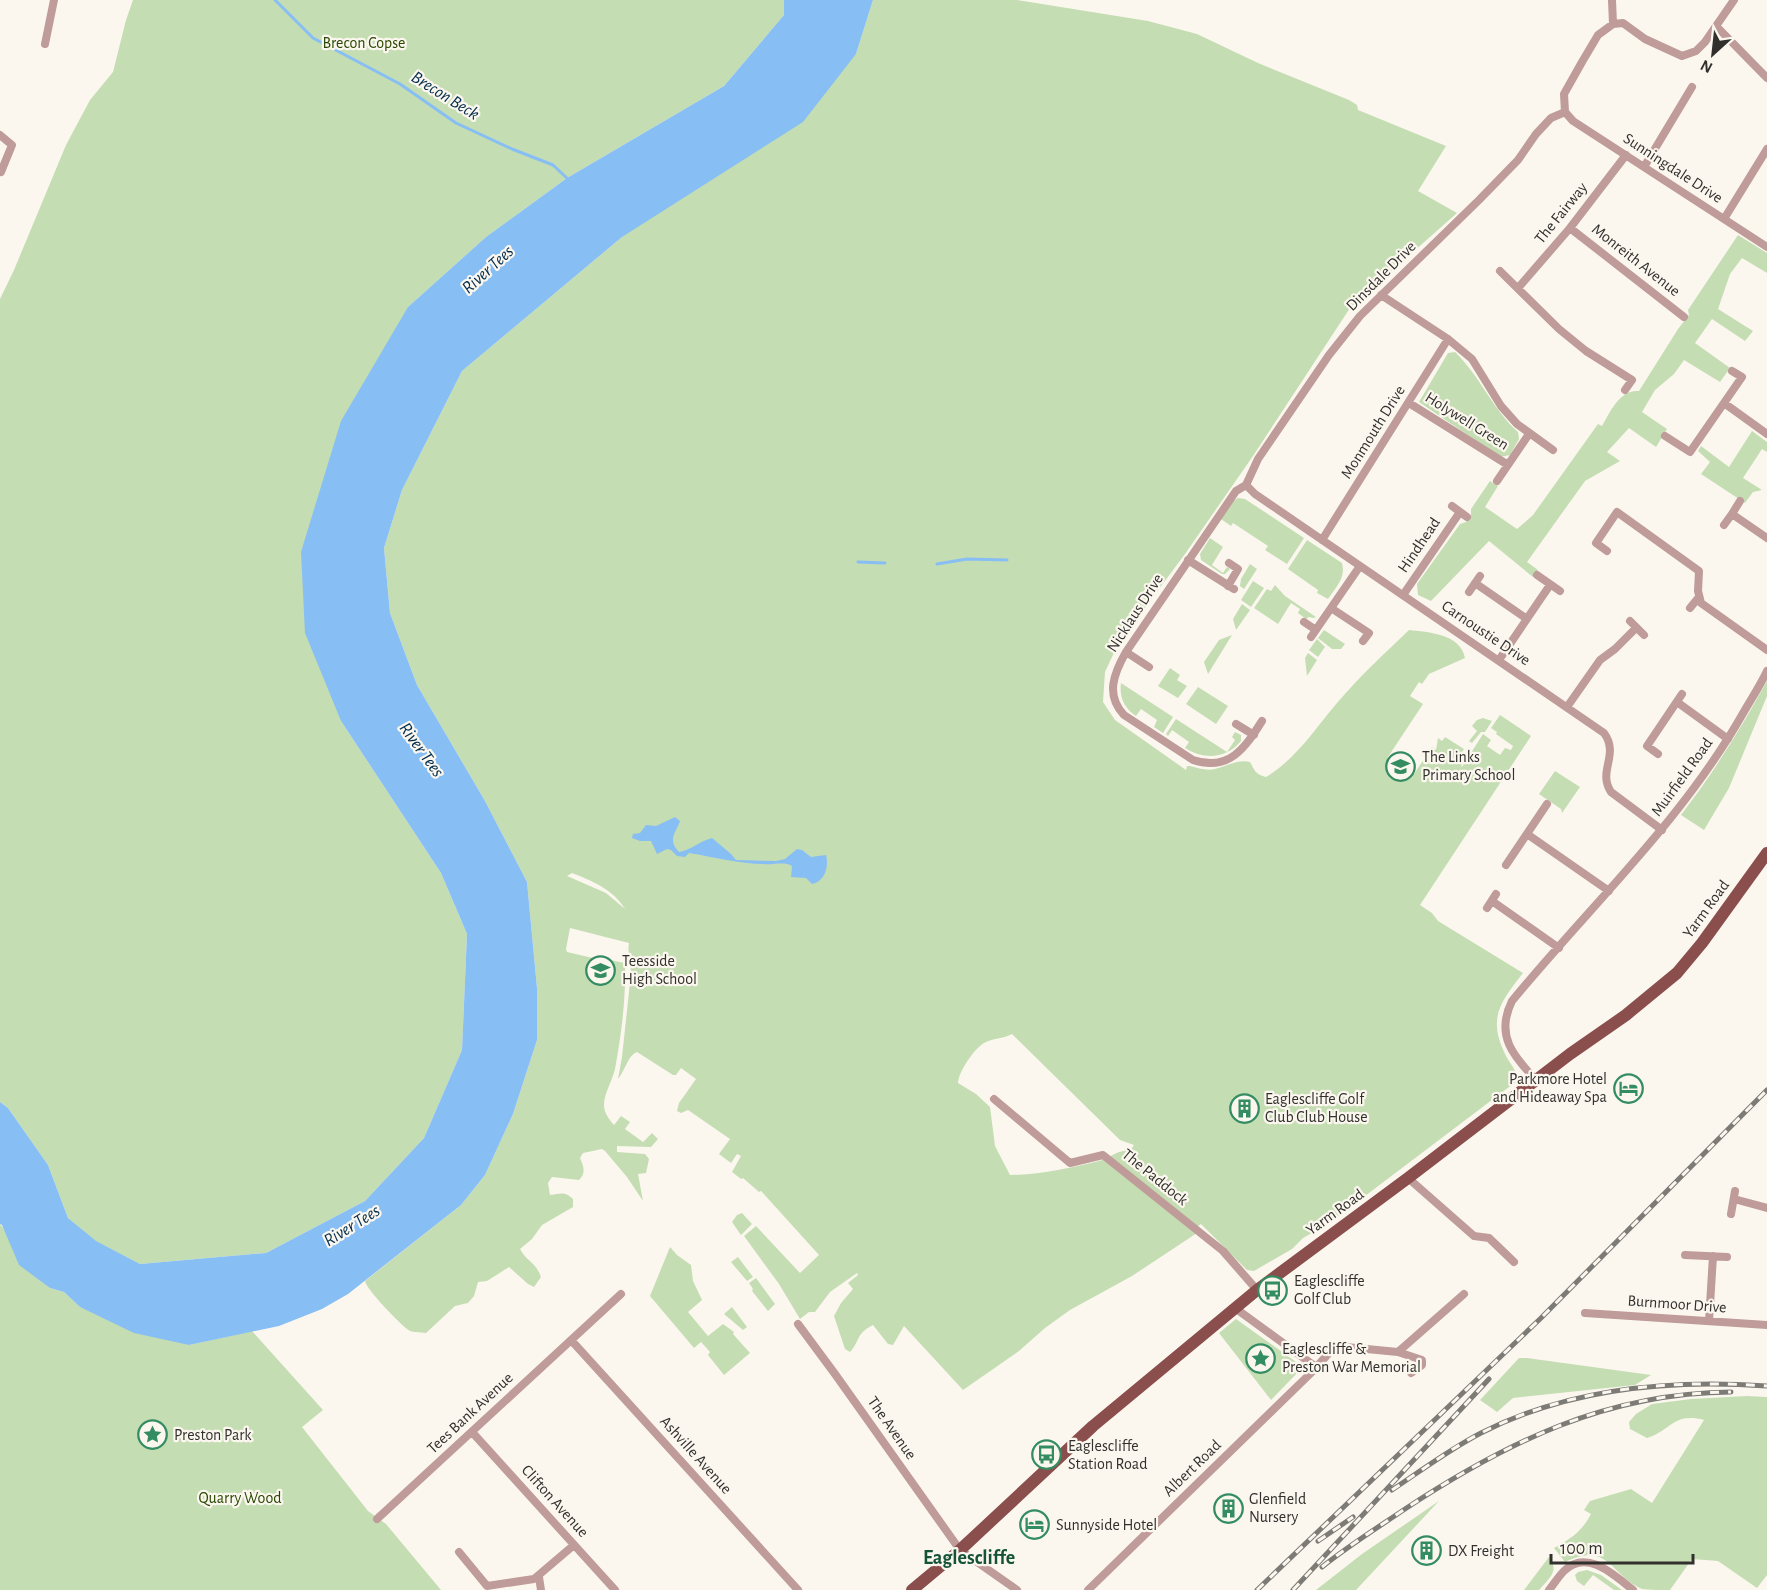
<svg xmlns="http://www.w3.org/2000/svg" width="1767" height="1590" font-family="'Alegreya Sans',sans-serif">
<style>
.green{fill:#c5ddb3;fill-rule:evenodd}
.water{fill:#87bef4}
.lines{fill:none;stroke-linecap:round;stroke-linejoin:round}
.stream{stroke:#87bef4;stroke-width:3}
.minor{stroke:#bf9b99;stroke-width:8}
.primary{stroke:#8a4e4c;stroke-width:12}
.rail-casing{stroke:#7d7b76;stroke-width:5}
.rail{stroke:#fbf7ef;stroke-width:3;stroke-dasharray:9;stroke-linecap:butt}
.labels{text-anchor:middle;dominant-baseline:central;stroke-width:4.5;stroke-linejoin:round;paint-order:stroke}
.park-label{font-size:16px;fill:#294800;stroke:#fbf7ef}
.street-label{font-size:16px;fill:#31302d;stroke:#fbf7ef}
.poi-label{font-size:16px;fill:#31302d;stroke:#fbf7ef;text-anchor:start}
.water-label{font-size:18px;font-style:italic;fill:#012c4d;stroke:#fbf7ef}
.quarter-label{font-size:20px;font-weight:bold;fill:#145336;stroke:#fbf7ef}
</style>
<rect width="100%" height="100%" fill="#fbf7ef"/>
<!-- green -->
<path class="green" d="M 133,0 L 784,0 L 784,15 L 724,86 L 567,178 L 486,237 L 408,307 L 341,721 L 441,873 L 467,934 L 462,1050 L 424,1138 L 365,1201 L 266,1253 L 140,1264 L 95,1241 L 68,1218 L 48,1165 L 8,1108 L 0,1102 L 0,299 L 14,270 L 66,145 L 90,100 L 113,72 L 126,20 Z
M 873,0 L 1017,0 L 1148,21 L 1197,34 L 1258,63 L 1349,100 L 1357,105 L 1358,110 L 1446,146 L 1418,191 L 1457,213 L 1350,308 L 1253,456 L 1185,554 L 1118,644 L 1105,672 L 1103,702 L 1115,720 L 1186,770 L 1187,766 L 1190,766 C 1198,768 1207,771 1215,769 C 1228,766 1237,759 1250,762 C 1255,771 1255,774 1266,777 C 1296,759 1314,730 1337,703 C 1359,677 1384,654 1409,630 C 1428,632 1461,634 1465,658 L 1429,674 L 1422,684 L 1419,682 L 1410,696 L 1423,704 L 1388,757 L 1414,774 L 1432,747 L 1436,750 L 1438,738 L 1442,741 L 1445,737 L 1464,749 L 1461,754 L 1466,758 L 1461,766 L 1462,767 L 1483,734 L 1491,740 L 1487,746 L 1500,755 L 1505,748 L 1511,750 L 1513,746 L 1496,734 L 1497,732 L 1491,728 L 1500,715 L 1531,736 L 1420,905 L 1432,913 L 1438,921 L 1523,973 C 1500,1003 1487,1018 1506,1056 C 1510,1064 1518,1071 1517,1081 L 1328,1224 L 1303,1238 L 1292,1249 L 1254,1271 L 1247,1270 L 1201,1224 L 1193,1230 L 1197,1233 L 1132,1276 L 1070,1310 L 1045,1328 L 1019,1351 L 963,1390 L 904,1326 L 893,1345 L 888,1344 L 873,1325 C 855,1334 860,1342 850,1352 L 845,1349 L 834,1316 L 841,1303 L 853,1289 L 848,1283 L 858,1275 L 857,1273 L 830,1292 L 815,1312 L 809,1312 L 800,1319 L 779,1284 L 744,1236 L 756,1226 L 800,1273 L 819,1255 L 761,1191 L 759,1192 L 743,1178 L 741,1179 L 732,1172 L 741,1156 L 737,1154 L 731,1163 L 719,1154 L 730,1139 L 688,1110 L 681,1113 L 677,1111 L 679,1103 L 696,1079 L 681,1068 L 676,1075 L 673,1075 L 637,1052 C 628,1055 625,1071 618,1079 L 622,1057 L 631,973 C 631,962 627,954 629,943 L 570,928 L 566,949 L 567,952 L 610,962 L 611,960 L 624,963 L 625,966 C 626,1000 621,1036 615,1069 C 612,1082 604,1093 604,1105 C 604,1113 609,1119 614,1125 L 621,1116 L 630,1122 L 625,1129 L 643,1142 L 652,1133 L 658,1139 L 651,1147 L 617,1146 L 617,1152 L 645,1154 L 649,1159 L 646,1173 L 638,1174 L 643,1201 L 627,1177 L 605,1151 L 602,1149 L 583,1153 L 580,1158 C 584,1167 586,1173 579,1180 L 552,1177 L 548,1183 L 550,1195 C 561,1194 564,1191 573,1199 L 573,1207 L 542,1225 L 532,1239 L 520,1249 C 526,1261 536,1262 541,1277 L 534,1287 L 528,1284 L 509,1267 L 487,1281 L 478,1282 L 474,1296 L 468,1303 L 455,1306 L 426,1333 C 420,1332 411,1333 407,1329 C 399,1323 366,1289 365,1281 L 461,1205 L 485,1175 L 513,1114 L 537,1040 L 537,988 L 527,882 L 485,801 L 417,685 L 390,613 L 384,548 L 402,490 L 462,371 L 622,237 L 856,54 ZM 572,873 C 592,881 613,889 625,909 L 606,893 L 567,876 ZM 1012,1034 L 1120,1140 L 1134,1145 L 1130,1151 C 1118,1149 1110,1158 1099,1161 C 1070,1168 1040,1175 1010,1175 L 995,1146 L 990,1107 L 976,1094 L 958,1083 C 959,1071 974,1049 984,1043 C 992,1038 1004,1039 1012,1034 Z
M 1738,235 L 1767,253 L 1767,273 L 1742,258 L 1730,274 L 1718,309 L 1753,331 L 1745,341 L 1712,319 L 1695,343 L 1730,368 L 1720,382 L 1684,360 L 1674,374 L 1655,390 L 1642,412 L 1667,429 L 1656,447 L 1629,428 L 1607,452 L 1620,461 L 1585,481 L 1527,562 L 1538,570 L 1533,577 L 1489,541 L 1431,601 L 1418,595 L 1417,584 L 1460,524 L 1466,522 L 1471,515 L 1471,509 L 1490,481 L 1498,486 L 1485,507 L 1517,529 L 1533,515 L 1598,424 L 1602,426 C 1610,412 1620,389 1639,391 L 1678,329 L 1689,315 L 1688,310 Z
M 1455,352 C 1480,376 1493,410 1518,432 L 1519,439 L 1510,455 L 1500,457 L 1419,402 L 1448,353 Z
M 1752,431 L 1767,442 L 1767,452 L 1762,449 L 1743,478 L 1762,490 L 1753,492 L 1745,503 L 1701,474 L 1710,462 L 1698,451 L 1701,446 L 1729,467 Z
M 1238,498 L 1245,499 L 1304,538 L 1287,564 L 1265,550 L 1268,546 L 1233,523 L 1231,526 L 1221,519 L 1233,501 Z
M 1210,538 L 1223,547 L 1212,565 L 1223,573 L 1227,567 L 1230,569 L 1225,574 L 1222,574 L 1201,560 L 1200,554 Z
M 1307,540 L 1342,563 C 1346,578 1336,587 1328,599 L 1317,593 L 1318,590 L 1288,569 Z
M 1250,564 L 1257,569 L 1244,589 L 1240,586 L 1241,579 Z
M 1253,581 L 1264,588 L 1251,607 L 1241,600 Z
M 1275,585 L 1285,596 L 1316,617 L 1313,618 L 1309,617 L 1306,619 L 1298,613 L 1300,609 L 1291,603 L 1278,624 L 1254,608 L 1267,589 L 1271,591 Z
M 1242,604 L 1250,610 L 1236,630 L 1233,619 Z
M 1324,630 L 1345,644 L 1341,649 L 1332,649 L 1318,638 Z
M 1232,635 L 1208,674 L 1204,662 L 1219,640 Z
M 1317,639 L 1325,647 L 1318,657 L 1309,650 Z
M 1308,653 L 1317,660 L 1307,676 L 1305,658 Z
M 1170,668 L 1180,675 L 1177,680 L 1187,686 L 1178,698 L 1158,686 Z
M 1767,681 L 1767,696 L 1729,788 L 1704,830 L 1681,815 C 1714,772 1741,728 1767,681 Z
M 1121,683 L 1173,717 L 1163,733 L 1154,727 L 1157,720 L 1141,709 L 1136,716 C 1124,708 1119,697 1121,683 Z
M 1198,687 L 1228,706 L 1216,724 L 1186,704 Z
M 1483,718 L 1492,721 L 1485,732 L 1481,732 L 1472,743 L 1469,741 L 1477,731 L 1472,726 L 1477,720 Z
M 1176,719 L 1227,752 L 1235,740 L 1232,737 L 1235,732 L 1241,735 L 1241,741 C 1226,759 1204,760 1185,748 L 1189,742 L 1172,730 L 1168,736 L 1166,734 Z
M 1555,771 L 1580,787 L 1562,813 L 1561,809 L 1539,794 Z
M 742,1213 L 752,1224 L 741,1235 L 732,1222 L 737,1215 Z
M 0,1224 L 50,1288 L 64,1292 L 80,1307 L 189,1345 L 252,1331 L 323,1410 L 302,1427 L 368,1511 L 386,1524 L 441,1590 L 0,1590 Z
M 670,1247 L 677,1255 L 691,1265 L 693,1281 L 702,1300 L 688,1312 L 708,1336 L 723,1324 L 734,1332 L 733,1334 L 750,1353 L 724,1375 L 708,1355 L 710,1352 L 701,1342 L 694,1348 L 650,1296 Z
M 738,1257 L 753,1277 L 747,1281 L 731,1262 Z
M 756,1278 L 775,1304 L 768,1311 L 752,1291 L 753,1289 L 749,1283 Z
M 732,1307 L 747,1327 L 743,1330 L 724,1314 Z
M 1236,1319 L 1303,1367 L 1271,1400 L 1219,1333 Z
M 1519,1358 L 1527,1358 L 1651,1375 L 1635,1385 L 1513,1398 L 1497,1412 L 1480,1400 Z
M 1747,1396 L 1767,1397 L 1767,1575 L 1757,1588 L 1718,1561 L 1692,1559 L 1670,1590 C 1662,1590 1649,1590 1642,1589 C 1609,1574 1609,1541 1565,1562 L 1554,1548 C 1571,1539 1582,1531 1591,1514 L 1584,1510 L 1590,1501 L 1631,1489 L 1652,1503 L 1704,1420 C 1673,1412 1671,1431 1647,1438 L 1630,1429 L 1629,1422 L 1636,1414 L 1652,1404 L 1691,1399 Z
M 1439,1501 L 1356,1590 L 1316,1590 L 1362,1554 Z
M 1549,1557 C 1560,1571 1549,1578 1539,1590 L 1524,1590 Z
M 1587,1570 L 1601,1575 L 1622,1590 L 1614,1590 L 1593,1575 L 1584,1586 L 1577,1581 L 1575,1575 L 1578,1572 Z"/>
<!-- water -->
<path class="water" d="M 784,0 L 873,0 L 856,54 L 803,122 L 622,237 L 462,371 L 402,490 L 384,548 L 390,613 L 417,685 L 485,801 L 527,882 L 537,988 L 537,1040 L 513,1114 L 485,1175 L 461,1205 L 348,1294 L 322,1309 L 279,1326 L 189,1345 L 134,1333 L 80,1307 L 64,1292 L 50,1288 L 19,1265 L 2,1225 L 0,1224 L 0,1102 L 8,1108 L 48,1165 L 68,1218 L 96,1241 L 140,1264 L 266,1253 L 365,1201 L 424,1138 L 462,1050 L 467,934 L 441,873 L 341,721 L 305,633 L 301,552 L 341,421 L 408,307 L 486,237 L 567,178 L 724,86 L 784,15 Z
M 675,817 L 680,821 C 676,833 667,839 679,852 C 689,851 700,841 712,838 L 731,854 L 736,860 L 776,861 L 785,859 L 797,849 L 802,850 L 811,857 L 826,855 C 829,867 825,881 812,884 L 806,878 L 791,877 L 792,866 C 785,861 773,865 764,864 C 739,864 714,857 689,853 L 685,857 L 677,856 L 671,850 L 667,849 L 657,854 L 651,841 L 640,841 L 632,838 L 633,834 L 640,833 L 646,825 L 656,826 Z"/>
<g class="lines">
<!-- stream -->
<path class="stream" d="M 275,0 L 313,38 L 400,84 L 456,123 L 512,149 L 553,165 L 570,181
M 858,562 L 885,563
M 937,564 L 967,559 L 1007,560"/>
<!-- minor -->
<path class="minor" d="M 1612,0 L 1613,24
M 1716,26 L 1767,78
M 45,44 L 54,0
M 1565,112 L 1564,94 L 1582,62 L 1598,35 L 1613,24 L 1623,23 L 1645,39 L 1682,56 L 1696,51 L 1705,42 L 1734,0
M 1565,112 L 1573,121 L 1767,247
M 0,135 L 12,145 L 1,172
M 1644,167 L 1692,87
M 1724,219 L 1767,149
M 1570,228 L 1684,317
M 1500,271 L 1559,329 L 1586,351 L 1632,380 L 1625,390
M 1518,288 L 1570,228 L 1626,155
M 1381,295 L 1448,339 L 1472,359 L 1501,406 L 1517,424 L 1553,450
M 1409,403 L 1508,465
M 1724,403 L 1767,434
M 1665,436 L 1690,452 L 1742,377 L 1732,371
M 1497,481 L 1529,434
M 1246,485 L 1255,494 L 1604,733 C 1620,755 1597,771 1611,792 L 1662,830
M 1246,485 L 1258,459 L 1329,355 L 1360,316 L 1479,200 L 1518,160 L 1536,134 L 1551,118 L 1565,112
M 1246,485 L 1236,491 L 1126,652 C 1114,673 1105,695 1124,715 L 1193,760 C 1229,772 1245,748 1262,721
M 1452,506 L 1467,517
M 1732,514 L 1740,501
M 1724,525 L 1732,514 L 1767,538
M 1322,540 L 1448,339
M 1607,551 L 1596,543 L 1617,512 L 1699,571 L 1698,591 L 1701,603 L 1767,650
M 1188,560 L 1234,589
M 1537,575 L 1560,591
M 1475,583 L 1527,619
M 1228,586 L 1238,569 L 1229,563
M 1469,592 L 1480,576
M 1403,595 L 1460,512
M 1331,608 L 1369,633 L 1363,641
M 1690,608 L 1699,597
M 1630,621 L 1644,635
M 1304,622 L 1316,630
M 1311,637 L 1360,566
M 1126,652 L 1149,667
M 1499,660 L 1550,585
M 1677,702 L 1728,739
M 1567,707 L 1600,660 L 1615,649 L 1636,628
M 1236,724 L 1254,735
M 1658,754 L 1647,746 L 1682,694
M 1527,834 L 1609,891
M 1506,865 L 1547,804
M 1492,901 L 1559,948
M 1487,908 L 1496,894
M 1536,1080 C 1513,1056 1495,1035 1512,1001 C 1590,906 1681,822 1742,715 C 1750,701 1760,686 1767,671
M 994,1099 L 1070,1163 L 1103,1155 L 1223,1251 L 1257,1290
M 1408,1178 L 1474,1236 L 1489,1238 L 1514,1262
M 1734,1199 L 1767,1208
M 1731,1214 L 1735,1191
M 1685,1255 L 1727,1257
M 1235,1308 L 1316,1367
M 1585,1313 L 1767,1325
M 1709,1321 L 1713,1256
M 798,1324 L 835,1374 L 960,1550 L 1017,1590
M 571,1340 L 798,1590
M 1398,1352 L 1422,1360 L 1422,1365 L 1411,1373
M 472,1432 L 615,1590
M 377,1519 L 621,1294
M 459,1552 L 487,1586 L 534,1579 L 574,1545
M 539,1577 L 541,1590
M 1088,1590 L 1314,1370 L 1335,1346 L 1398,1352 L 1464,1294
M 1549,1590 C 1554,1584 1558,1577 1564,1571 C 1587,1548 1615,1576 1633,1590"/>
<!-- primary -->
<path class="primary" d="M 912,1590 L 960,1550 L 1093,1426 L 1257,1290 L 1408,1178 L 1570,1054 L 1626,1015 L 1677,973 L 1702,943 L 1767,853"/>
<defs>
<path id="rail" d="M 1392,1490 C 1422,1470 1450,1449 1481,1433 C 1569,1388 1669,1379 1767,1386
M 1318,1541 L 1353,1517
M 1322,1567 C 1348,1546 1377,1528 1405,1509 C 1507,1442 1606,1393 1731,1392
M 1257,1590 L 1541,1318 L 1767,1090
M 1293,1590 L 1489,1379"/>
</defs>
<!-- rail casing -->
<use href="#rail" class="rail-casing"/>
<!-- rail -->
<use href="#rail" class="rail"/>
</g>
<!-- icons -->
<defs>
<symbol id="school-ring" viewBox="-11 -11 22 22"><circle r="9.5" fill="#fbf7ef" stroke="#338c62" stroke-width="1.5"/><path d="M0-5L7-2L0 1L-7-2ZM-4 1L0 2.5L4 1V4Q0 6-4 4Z" fill="#338c62"/></symbol>
<symbol id="hotel-ring" viewBox="-11 -11 22 22"><circle r="9.5" fill="#fbf7ef" stroke="#338c62" stroke-width="1.5"/><path d="M-6-4.5h1.5V1H6V5H4.5V3h-9V5H-6ZM-4 0a1.8 1.8 0 1 1 3.6 0ZM.5 0V-2.5h3Q6-2.5 6 0Z" fill="#338c62"/></symbol>
<symbol id="building-ring" viewBox="-11 -11 22 22"><circle r="9.5" fill="#fbf7ef" stroke="#338c62" stroke-width="1.5"/><path d="M-4-6H4V6H1V3H-1V6H-4ZM-2.5-4.3h1.7v1.8h-1.7ZM.8-4.3h1.7v1.8H.8ZM-2.5-1h1.7V.8h-1.7ZM.8-1h1.7V.8H.8Z" fill="#338c62"/></symbol>
<symbol id="bus-ring" viewBox="-11 -11 22 22"><circle r="9.5" fill="#fbf7ef" stroke="#338c62" stroke-width="1.5"/><path d="M-5-6H5V4H4V6H2V4H-2V6H-4V4H-5ZM-3.5-4V0h7V-4ZM-3.5 1.2v1.5H-2V1.2ZM2 1.2v1.5H3.5V1.2Z" fill="#338c62"/></symbol>
<symbol id="sight-ring" viewBox="-11 -11 22 22"><circle r="9.5" fill="#fbf7ef" stroke="#338c62" stroke-width="1.5"/><path d="M0-6L1.8-2.2L6-1.7L2.9 1.2L3.7 5.4L0 3.3L-3.7 5.4L-2.9 1.2L-6-1.7L-1.8-2.2Z" fill="#338c62"/></symbol>
</defs>
<g fill-rule="evenodd">
<use href="#school-ring" x="1384" y="750" width="33" height="33"/>
<use href="#school-ring" x="584" y="954" width="33" height="33"/>
<use href="#hotel-ring" x="1612" y="1072" width="33" height="33"/>
<use href="#building-ring" x="1228" y="1092" width="33" height="33"/>
<use href="#bus-ring" x="1256" y="1274" width="33" height="33"/>
<use href="#sight-ring" x="1244" y="1342" width="33" height="33"/>
<use href="#sight-ring" x="136" y="1418" width="33" height="33"/>
<use href="#bus-ring" x="1030" y="1438" width="33" height="33"/>
<use href="#building-ring" x="1212" y="1492" width="33" height="33"/>
<use href="#hotel-ring" x="1018" y="1508" width="33" height="33"/>
<use href="#building-ring" x="1410" y="1534" width="33" height="33"/>
</g>
<g class="labels">
<!-- park labels -->
<g class="park-label">
<text x="364" y="43">Brecon Copse</text>
<text x="240" y="1498">Quarry Wood</text>
</g>
<!-- street labels -->
<g class="street-label">
<text transform="translate(1673 168) rotate(33)">Sunningdale Drive</text>
<text transform="translate(1561 213) rotate(-51)">The Fairway</text>
<text transform="translate(1636 260) rotate(38)">Monreith Avenue</text>
<text transform="translate(1381 276) rotate(-45)">Dinsdale Drive</text>
<text transform="translate(1467 421) rotate(32)">Holywell Green</text>
<text transform="translate(1373 432) rotate(-58)">Monmouth Drive</text>
<text transform="translate(1419 545) rotate(-56)">Hindhead</text>
<text transform="translate(1135 613) rotate(-57)">Nicklaus Drive</text>
<text transform="translate(1486 633) rotate(34)">Carnoustie Drive</text>
<text transform="translate(1682 777) rotate(-54)">Muirfield Road</text>
<text transform="translate(1706 909) rotate(-54)">Yarm Road</text>
<text transform="translate(1155 1177) rotate(39)">The Paddock</text>
<text transform="translate(1335 1212) rotate(-36)">Yarm Road</text>
<text transform="translate(1677 1304) rotate(4)">Burnmoor Drive</text>
<text transform="translate(470 1413) rotate(-43)">Tees Bank Avenue</text>
<text transform="translate(892 1428) rotate(55)">The Avenue</text>
<text transform="translate(696 1455) rotate(48)">Ashville Avenue</text>
<text transform="translate(1192 1468) rotate(-44)">Albert Road</text>
<text transform="translate(555 1501) rotate(48)">Clifton Avenue</text>
</g>
<!-- poi labels -->
<g class="poi-label">
<text x="1422" y="757">The Links<tspan x="1422" dy="18">Primary School</tspan></text>
<text x="622" y="961">Teesside<tspan x="622" dy="18">High School</tspan></text>
<text x="1607" y="1079" text-anchor="end">Parkmore Hotel<tspan x="1607" dy="18">and Hideaway Spa</tspan></text>
<text x="1265" y="1099">Eaglescliffe Golf<tspan x="1265" dy="18">Club Club House</tspan></text>
<text x="1294" y="1281">Eaglescliffe<tspan x="1294" dy="18">Golf Club</tspan></text>
<text x="1282" y="1349">Eaglescliffe &amp;<tspan x="1282" dy="18">Preston War Memorial</tspan></text>
<text x="174" y="1435">Preston Park</text>
<text x="1068" y="1446">Eaglescliffe<tspan x="1068" dy="18">Station Road</tspan></text>
<text x="1249" y="1499">Glenfield<tspan x="1249" dy="18">Nursery</tspan></text>
<text x="1056" y="1525">Sunnyside Hotel</text>
<text x="1448" y="1551">DX Freight</text>
</g>
<!-- water labels -->
<g class="water-label">
<text transform="translate(445 96) rotate(32)">Brecon Beck</text>
<text transform="translate(488 270) rotate(-42)">River Tees</text>
<text transform="translate(421 750) rotate(54)">River Tees</text>
<text transform="translate(352 1226) rotate(-32)">River Tees</text>
</g>
<!-- quarter labels -->
<g class="quarter-label">
<text x="969" y="1558">Eaglescliffe</text>
</g>
</g>
<!-- north arrow -->
<g transform="translate(1713 54) rotate(207)" stroke="#fbf7ef" stroke-width="4.5" paint-order="stroke">
<path d="M0-4.5L10 22L0 15L-10 22Z" fill="#31302d"/>
<text y="-9" font-size="16" font-weight="bold" text-anchor="middle" fill="#31302d">N</text>
</g>
<!-- scale -->
<path d="M1551 1554v9h142v-9" fill="none" stroke="#31302d" stroke-width="3"/>
<text x="1560" y="1554" font-size="18" fill="#31302d" stroke="#fbf7ef" stroke-width="4.5" paint-order="stroke">100 m</text>
</svg>
